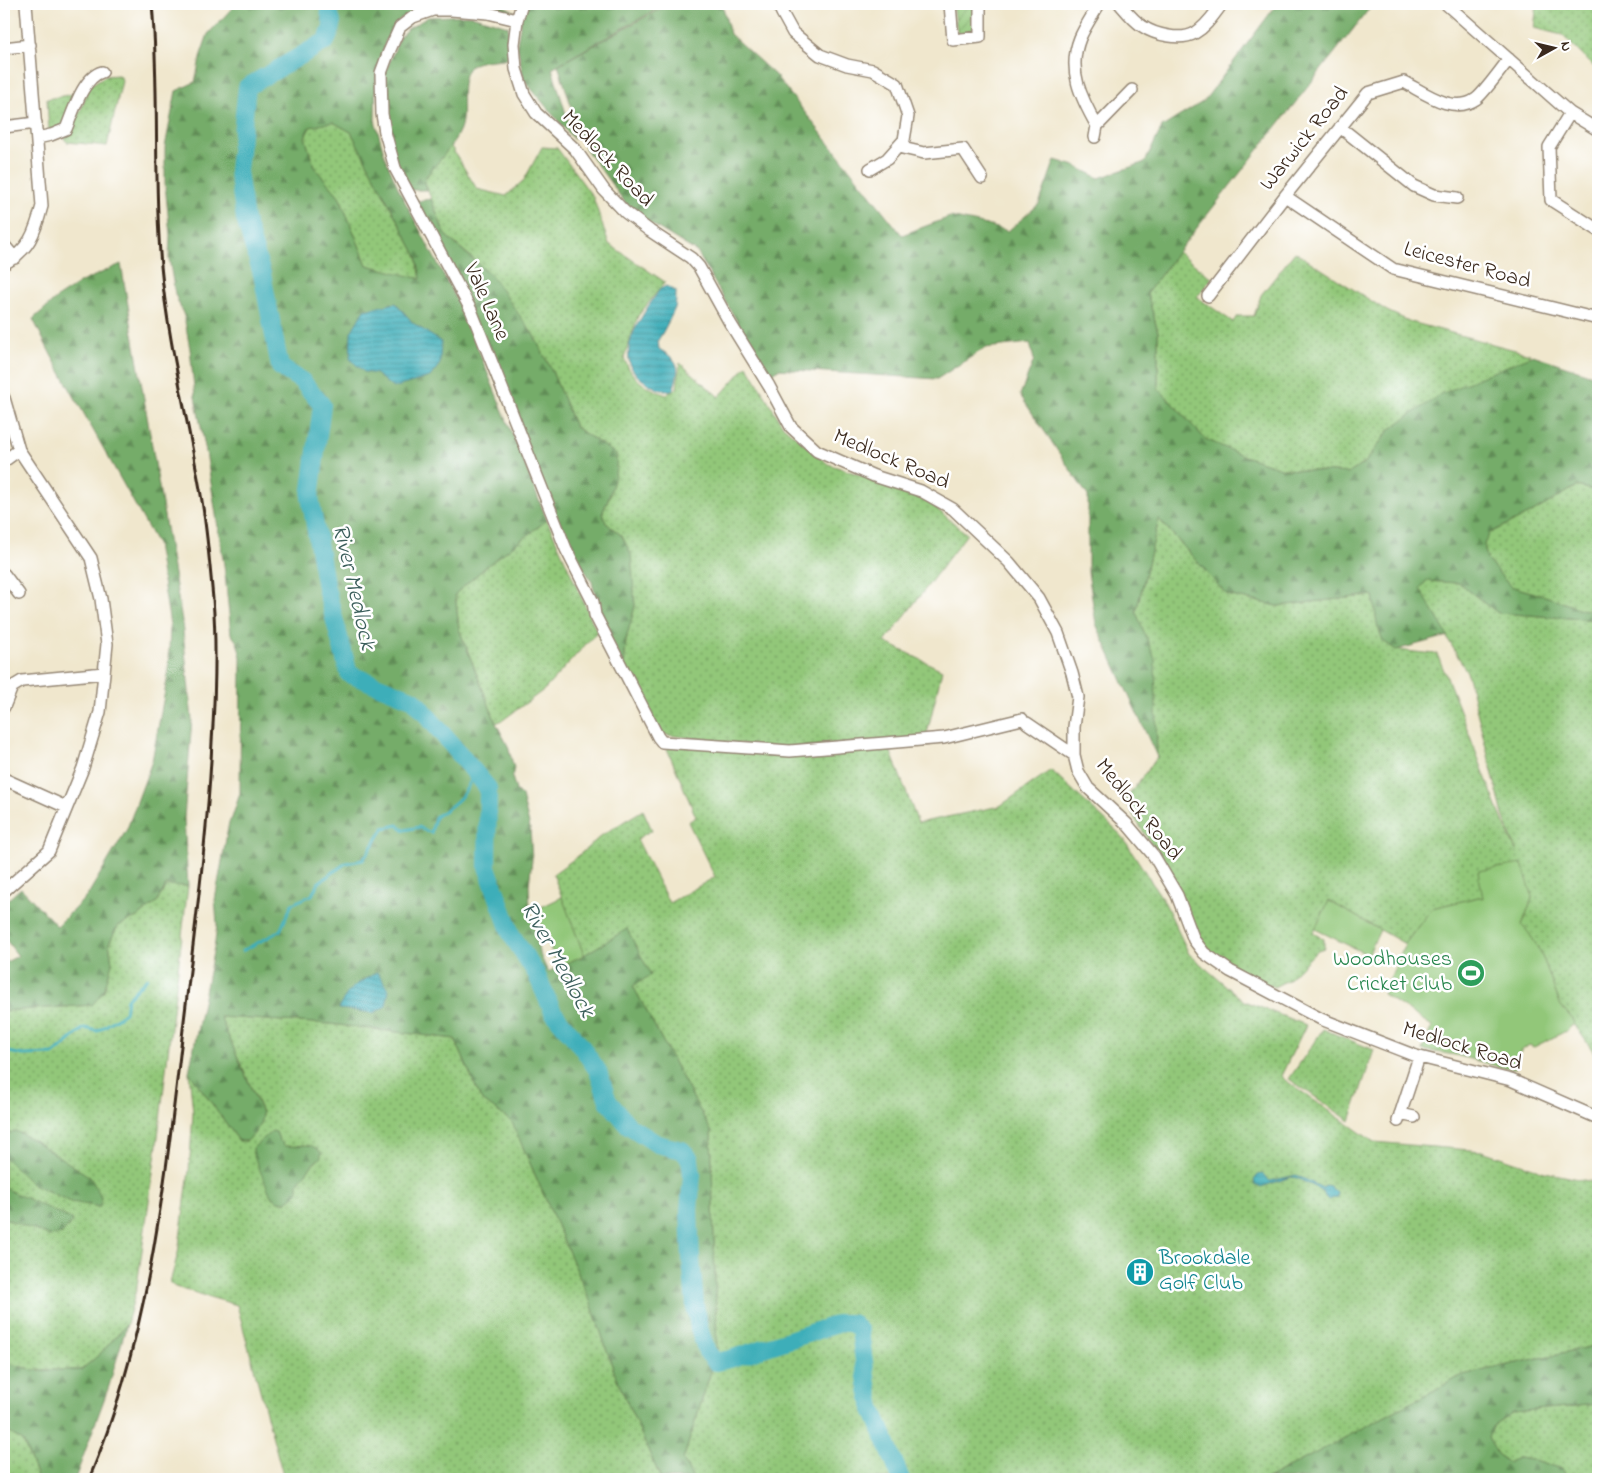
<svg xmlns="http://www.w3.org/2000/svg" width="1602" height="1483" font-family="'Indie Flower',sans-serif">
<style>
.grass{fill:url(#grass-dots);stroke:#66784c;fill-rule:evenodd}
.forest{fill:url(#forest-firs);stroke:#586b44;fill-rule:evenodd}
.garden{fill:url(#garden-furrows);stroke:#66784c}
.pitch{fill:#92c779;stroke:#66784c}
.water{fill:url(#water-rules);stroke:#3c6c6c}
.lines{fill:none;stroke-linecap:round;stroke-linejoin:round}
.stream{stroke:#3eaeb9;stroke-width:3}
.river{stroke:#3eaeb9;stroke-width:18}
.minor-casing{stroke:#968876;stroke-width:14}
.minor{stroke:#fff;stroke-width:11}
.rail{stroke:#3b2a1e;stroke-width:3}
.labels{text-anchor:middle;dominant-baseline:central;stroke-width:5;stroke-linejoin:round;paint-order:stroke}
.street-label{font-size:22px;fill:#3b2a1e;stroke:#fff}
.leisure-label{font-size:22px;fill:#27864d;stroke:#fff;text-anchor:end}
.culture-label{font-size:22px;fill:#0d838f;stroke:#fff;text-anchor:start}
.water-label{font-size:24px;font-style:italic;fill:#3c5f5c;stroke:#fff}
</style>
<defs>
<pattern id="grass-dots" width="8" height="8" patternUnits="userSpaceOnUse" patternTransform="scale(1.25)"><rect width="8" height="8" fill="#92c779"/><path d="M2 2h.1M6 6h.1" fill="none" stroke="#78a263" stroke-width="1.8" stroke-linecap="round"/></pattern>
<pattern id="forest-firs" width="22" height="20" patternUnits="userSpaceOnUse" patternTransform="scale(1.25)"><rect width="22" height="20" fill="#75ac69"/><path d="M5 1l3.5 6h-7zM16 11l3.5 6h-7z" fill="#618c56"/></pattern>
<pattern id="garden-furrows" width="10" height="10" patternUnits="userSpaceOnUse" patternTransform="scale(1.25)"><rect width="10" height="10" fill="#92c779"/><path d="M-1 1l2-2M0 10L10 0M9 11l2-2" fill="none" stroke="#78a263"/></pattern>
<pattern id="water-rules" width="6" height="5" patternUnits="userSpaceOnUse" patternTransform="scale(1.25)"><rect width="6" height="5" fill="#3eaeb9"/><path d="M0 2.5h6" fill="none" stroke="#358e96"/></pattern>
</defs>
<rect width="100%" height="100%" fill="#fff"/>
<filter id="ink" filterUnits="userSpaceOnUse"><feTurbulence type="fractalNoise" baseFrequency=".02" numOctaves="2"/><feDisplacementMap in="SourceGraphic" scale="10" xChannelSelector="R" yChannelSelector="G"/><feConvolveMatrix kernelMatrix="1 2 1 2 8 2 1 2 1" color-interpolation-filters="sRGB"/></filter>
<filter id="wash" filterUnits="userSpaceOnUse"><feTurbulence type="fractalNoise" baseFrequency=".0096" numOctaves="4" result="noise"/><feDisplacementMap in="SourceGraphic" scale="20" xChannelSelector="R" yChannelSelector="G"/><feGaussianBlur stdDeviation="1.12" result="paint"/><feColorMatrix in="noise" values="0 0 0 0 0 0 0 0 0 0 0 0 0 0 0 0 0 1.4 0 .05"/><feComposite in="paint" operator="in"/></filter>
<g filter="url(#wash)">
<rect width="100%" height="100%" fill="#f0e7cd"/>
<!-- grass -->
<path class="grass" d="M 1537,4 L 1598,4 L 1598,71 L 1562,35 L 1534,28 Z
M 118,75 L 121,77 L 122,81 L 107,146 L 67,142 L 64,139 L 70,131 L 82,107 L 89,86 L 105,76 Z
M 78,93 L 64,125 L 49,132 L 47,99 Z
M 333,122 L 351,132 L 417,257 L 421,280 L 367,265 L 339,196 L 314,167 L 305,137 L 310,127 Z
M 450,145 L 477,189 L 506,196 L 524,180 L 542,147 L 557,148 L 593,197 L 609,244 L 665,282 L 638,316 L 624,358 C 634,382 643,385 666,395 L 677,388 L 680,363 L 719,397 L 747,365 L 783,426 L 828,464 L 920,495 L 967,534 L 885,642 L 942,670 L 926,738 L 778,748 L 659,734 L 624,667 L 626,639 L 635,606 L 622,536 L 606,523 L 602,514 L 610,495 L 616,454 L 575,427 L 551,369 L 534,336 L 477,262 L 445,235 L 424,180 Z
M 1178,252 L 1212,278 L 1197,297 L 1233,322 L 1237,316 L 1254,316 L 1261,295 L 1295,252 L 1387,311 L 1411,322 L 1530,354 L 1527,358 L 1390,429 L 1364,464 L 1349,473 L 1284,469 L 1243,456 L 1205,439 L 1158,388 L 1158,332 L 1147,293 Z
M 1577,486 L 1598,491 L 1598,612 L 1580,609 L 1548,597 L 1510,586 L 1487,560 L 1484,544 L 1489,533 L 1533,512 Z
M 1159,519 L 1227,595 L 1278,606 L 1373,595 C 1381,652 1382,649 1437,654 C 1466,720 1487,788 1517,853 L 1503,815 L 1467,672 L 1419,589 L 1426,581 L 1459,583 L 1498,613 L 1598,620 L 1598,1058 L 1574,1024 C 1572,1015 1562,1010 1559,1002 C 1549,975 1542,947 1522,925 L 1532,898 L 1522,864 L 1483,898 L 1479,897 L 1432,908 L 1405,944 L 1329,901 L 1313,933 L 1324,939 L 1324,948 L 1318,950 L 1288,980 L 1274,987 C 1253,978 1230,970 1213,954 C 1192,934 1176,886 1161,860 C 1149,839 1134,821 1126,799 L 1157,757 L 1136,612 Z
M 547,520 L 597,632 L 545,689 L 503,720 L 496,723 L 459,629 L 455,594 L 488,565 Z
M 666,746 L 889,747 L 918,823 L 1000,806 L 1051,770 L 1122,836 L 1165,903 L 1189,954 L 1244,1001 L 1306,1025 L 1281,1076 L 1285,1080 L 1374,1142 L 1482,1151 L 1545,1172 L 1598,1183 L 1598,1345 L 1463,1375 L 1267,1479 L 693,1479 L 683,1460 L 717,1352 L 711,1131 L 633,986 L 627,929 L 584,955 L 553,874 L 578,856 L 602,835 L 643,810 L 652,830 L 637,839 L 669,903 L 715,877 L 688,822 L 696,817 Z
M 166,885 L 188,886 L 157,1145 L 137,1286 L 127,1324 L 101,1353 L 81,1370 L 33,1370 L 4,1362 L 4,1011 L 92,1005 L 112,963 L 109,943 L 118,926 L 139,916 L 157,902 Z
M 220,1017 L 330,1024 L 455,1039 L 481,1099 L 512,1122 L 591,1303 L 616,1377 L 661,1479 L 284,1479 L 237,1305 L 175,1287 L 170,1283 L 178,1253 L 189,1171 L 193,1113 L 189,1072 L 239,1141 L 247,1141 C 255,1134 262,1124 262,1112 ZM 276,1132 L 279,1140 L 285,1146 L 293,1147 L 304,1145 L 321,1157 C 313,1164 304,1173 299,1182 C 296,1187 297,1192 293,1197 Z
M 1323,1029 L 1374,1050 L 1350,1121 L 1289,1079 Z
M 1598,1404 L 1598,1479 L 1568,1479 L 1561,1469 L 1537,1461 L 1519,1458 L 1507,1462 L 1497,1454 L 1488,1438 L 1493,1426 L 1513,1412 Z
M 8,1432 L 23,1441 L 38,1479 L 4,1479 L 4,1433 Z"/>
<!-- forest -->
<path class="forest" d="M 236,4 L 500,4 L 514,11 L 460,4 L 423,7 L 400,19 L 386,40 L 376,73 L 375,120 L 385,157 L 400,192 L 463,312 L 547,520 L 488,565 L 455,594 L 459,629 L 496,723 L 508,746 L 514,768 L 512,777 L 516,790 L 522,796 L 530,828 L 532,860 L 529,885 L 530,908 L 539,952 L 548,972 L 584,955 L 627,929 L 651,975 L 633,986 L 711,1131 L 717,1352 L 683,1460 L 693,1479 L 661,1479 L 616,1377 L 591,1303 L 512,1122 L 481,1099 L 455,1039 L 330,1024 L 220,1017 L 262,1113 C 262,1124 255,1134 247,1141 L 239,1141 L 189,1072 L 215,942 L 217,924 L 215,900 L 229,822 L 232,818 L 240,793 L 241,657 L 237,642 L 231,634 L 224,565 L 206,452 L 195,397 L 190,349 L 184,316 L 175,294 L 169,258 L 170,235 L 165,184 L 165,147 L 176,91 L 195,82 L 201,54 L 208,34 ZM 333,122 L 351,132 L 417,257 L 421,279 L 367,265 L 339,196 L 314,167 L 305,137 L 310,127 ZM 396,303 L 413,323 L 441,342 L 393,388 L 376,374 Z
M 528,4 L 666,4 L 552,68 L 574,140 L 524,80 L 517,44 L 522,14 Z
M 669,4 L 722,4 L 730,34 L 776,76 L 902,235 L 950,217 L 983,224 L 1008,231 L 1039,204 L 1055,160 L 1075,166 L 1099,178 L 1145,162 L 1162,127 L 1204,101 L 1277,4 L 1373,4 L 1178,252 L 1147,293 L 1158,332 L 1158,388 L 1205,439 L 1244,456 L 1284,469 L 1349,473 L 1364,464 L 1390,429 L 1441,394 L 1533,355 L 1598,377 L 1598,491 L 1577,486 L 1533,512 L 1490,533 L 1484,544 L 1487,560 L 1510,586 L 1548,597 L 1580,609 L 1598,612 L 1598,620 L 1498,613 L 1459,583 L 1426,581 L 1420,589 L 1448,636 L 1396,650 L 1383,641 L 1377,624 L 1373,595 L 1278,606 L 1227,595 L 1159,519 L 1136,612 L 1155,659 L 1157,757 L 1096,624 L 1088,572 L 1088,496 L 1020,395 L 1034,360 L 1030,343 L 985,348 L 937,379 L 778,369 L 769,377 L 697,252 L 632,212 L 585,148 L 558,65 Z
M 471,15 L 508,26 L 509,58 C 500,60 482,60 474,64 C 455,73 467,112 460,129 C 453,147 436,164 424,179 L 427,190 L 411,190 L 396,160 L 385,105 L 385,73 L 400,37 L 406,30 L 428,17 Z
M 431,199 L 445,235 L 491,275 L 534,336 L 551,369 L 575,427 L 616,454 C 618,475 610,495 602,514 L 606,523 L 622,536 L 631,554 L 635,606 L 626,639 L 624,667 L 601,619 L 592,582 L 573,551 L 557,516 L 417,201 Z
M 121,264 L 182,621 L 192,720 L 184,818 L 188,886 L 166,885 L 157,902 L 139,916 L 118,926 L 109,943 L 112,963 L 104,991 L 92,1005 L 4,1011 L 4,963 L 18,956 L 4,937 L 4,903 L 21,888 L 57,926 L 87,896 L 127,829 L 152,761 L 168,674 L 170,625 L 157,544 L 51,355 L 33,319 L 58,297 L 81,282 Z
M 16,1131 L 35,1141 L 90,1177 L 101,1196 L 100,1207 L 71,1202 L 31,1183 L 4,1157 L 4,1135 Z
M 272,1131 L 276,1132 L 279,1140 L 285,1146 C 300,1148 309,1140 321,1152 L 321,1157 L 313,1164 L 298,1183 L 298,1191 L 293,1197 L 286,1202 L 278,1201 L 271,1196 L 253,1154 L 253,1148 Z
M 4,1188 L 73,1220 L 62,1234 L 50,1236 L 4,1218 Z
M 127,1324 L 109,1386 L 75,1479 L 38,1479 L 23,1441 L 8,1432 L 4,1433 L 4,1362 L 33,1370 L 81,1370 L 101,1353 Z
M 1598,1345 L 1598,1404 L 1513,1412 L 1493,1426 L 1488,1438 L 1497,1454 L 1507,1462 L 1519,1458 L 1537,1461 L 1561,1469 L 1568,1479 L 1267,1479 L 1463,1375 Z"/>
<!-- garden -->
<path class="garden" d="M 953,4 L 977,4 L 977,33 L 958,38 Z"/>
<!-- pitch -->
<path class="pitch" d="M 1522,864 L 1531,891 L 1532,898 L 1522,925 C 1542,946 1549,976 1559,1002 C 1562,1010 1572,1015 1574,1024 L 1566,1031 L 1534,1047 L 1529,1045 C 1519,1053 1515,1054 1516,1068 L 1500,1067 L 1455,1055 L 1422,1050 L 1432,1026 L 1383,994 L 1405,944 L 1432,908 L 1479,897 L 1483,898 L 1478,871 Z
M 562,897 L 584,955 L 558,967 L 535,910 Z
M 1329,901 L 1380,930 L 1368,955 L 1315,929 Z"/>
<!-- water -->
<path class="water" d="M 666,286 L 676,291 C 676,297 676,303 675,308 C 673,313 661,337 658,340 L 659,349 C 680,361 681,367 673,390 C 661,392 653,387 644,381 C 608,358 644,313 660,289 Z
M 396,303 L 413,323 L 441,342 L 440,364 L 430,377 L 393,388 L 376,374 L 364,372 L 350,359 L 351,332 L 364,310 Z
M 377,972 L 389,990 L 386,1006 L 374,1013 L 339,1009 C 347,987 358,984 377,972 Z
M 1262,1174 L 1270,1181 L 1296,1175 L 1323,1188 L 1325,1185 L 1330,1186 L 1337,1193 L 1337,1197 L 1329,1200 L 1325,1197 L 1323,1191 L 1297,1178 L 1291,1177 L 1261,1187 L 1255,1184 L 1254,1180 L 1258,1175 Z"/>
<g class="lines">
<!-- stream -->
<path class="stream" d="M 242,951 L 280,931 L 292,904 L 312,895 L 318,883 L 346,863 L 363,860 L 384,828 L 398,825 L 405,830 L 419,827 L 431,833 L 435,817 C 457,803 466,796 474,772
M 4,1054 L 9,1052 L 23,1055 L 54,1054 L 84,1028 L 98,1031 L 125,1013 L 127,999 L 147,978"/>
<!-- river -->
<path class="river" d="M 328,4 C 329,24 338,18 326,41 L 247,87 L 238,171 L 245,219 L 262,274 L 280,367 L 302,381 L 322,405 L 310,497 L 326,588 L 349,674 L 414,700 L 488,788 L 487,867 L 511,934 L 536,973 L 553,1012 L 581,1046 L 598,1071 L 608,1101 L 628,1125 L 657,1144 L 682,1150 L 690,1159 L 692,1175 L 689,1210 L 691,1259 L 695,1305 L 699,1328 L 707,1352 L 716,1362 L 730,1359 L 841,1323 L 852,1323 L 860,1331 L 867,1384 L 872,1407 L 901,1479"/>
</g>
</g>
<g filter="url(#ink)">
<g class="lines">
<defs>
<path id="minor" d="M 522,4 L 517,20 L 514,44 L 516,69 L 524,94 L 536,113 L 575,149 L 604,190 L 625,212 L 650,231 L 691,258 L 699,267 L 730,323 L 769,386 L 791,427 L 817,451 L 874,476 L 921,491 L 953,509 L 1009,562 L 1039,598 L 1058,633 L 1072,673 L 1078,697 L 1074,727 L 1074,755 L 1078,771 L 1088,788 L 1127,824 L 1154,856 L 1177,895 L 1194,940 L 1204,953 L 1230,971 L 1321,1019 L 1416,1056 L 1511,1080 L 1598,1118
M 778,4 L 782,13 L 793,33 L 820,55 L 847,65 L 873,70 L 897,84 L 908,116 L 904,140 L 887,159 L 870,169
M 950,4 L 953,40 L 980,37 L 980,4
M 1120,4 C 1126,11 1134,21 1142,26 C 1155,35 1181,41 1195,33 C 1207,26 1214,14 1222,4
M 1446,4 L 1570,113 L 1598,130
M 517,20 L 488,13 L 451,10 L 433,10 L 413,17 L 400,27 L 388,54 L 381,73 L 382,114 L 385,132 L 395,168 L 471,310 L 566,549 L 593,602 L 595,615 L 658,737 L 662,742 L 790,751 L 944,738 L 1022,719
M 4,48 L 30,45
M 1570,113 L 1549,147 L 1551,200 L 1598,230
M 1097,126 C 1081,98 1067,70 1080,38 C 1085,26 1093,15 1099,4
M 4,127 L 36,123
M 1340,127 L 1414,186 L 1434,195 L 1457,198
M 1095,137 L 1097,126 L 1132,90
M 37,138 L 51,135 L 66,129 C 73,112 83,77 102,72
M 898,147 L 924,153 L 963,149 L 982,178
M 1285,196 L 1393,269 L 1598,319
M 4,245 L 15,258
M 4,264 C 29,250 35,233 42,206 L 26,4
M 1208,296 L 1285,196 L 1368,93 L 1404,82 C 1425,93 1453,115 1476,99 C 1484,93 1502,68 1509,59
M 4,398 L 19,450 L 91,558 L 101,599 L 107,644 L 100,712 L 83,768 L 49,851 L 4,891
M 4,461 L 19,450
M 4,574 L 19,594
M 4,707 L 12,687 L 22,681 L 104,673
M 1027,723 L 1074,755
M 4,779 L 66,807
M 1400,1114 L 1414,1117
M 1398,1121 L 1419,1057"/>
</defs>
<!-- minor casing -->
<use href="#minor" class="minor-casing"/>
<!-- minor -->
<use href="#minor" class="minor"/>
<!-- rail -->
<path class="rail" d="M 89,1479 C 154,1326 167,1159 187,996 C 197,911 208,827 212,742 C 215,695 217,647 213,599 C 210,565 207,529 201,495 C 188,419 168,343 161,266 C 153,179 160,91 152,4"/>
</g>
</g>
<!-- icons -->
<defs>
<symbol id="stadium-disc" viewBox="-11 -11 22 22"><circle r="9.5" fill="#2e9e5b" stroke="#fff"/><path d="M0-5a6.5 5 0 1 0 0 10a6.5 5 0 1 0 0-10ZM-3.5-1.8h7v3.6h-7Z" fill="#fff"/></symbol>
<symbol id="building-disc" viewBox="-11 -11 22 22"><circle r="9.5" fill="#0f9aa8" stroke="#fff"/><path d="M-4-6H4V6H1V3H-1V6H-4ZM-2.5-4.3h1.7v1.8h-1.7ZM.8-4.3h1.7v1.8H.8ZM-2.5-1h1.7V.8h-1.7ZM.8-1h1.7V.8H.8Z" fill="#fff"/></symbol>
</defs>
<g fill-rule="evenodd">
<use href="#stadium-disc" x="1455" y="957" width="32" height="32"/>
<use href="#building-disc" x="1124" y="1256" width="32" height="32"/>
</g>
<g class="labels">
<!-- street labels -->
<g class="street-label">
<text transform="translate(1305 139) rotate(-51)">Warwick Road</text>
<text transform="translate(607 159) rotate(47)">Medlock Road</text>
<text transform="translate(1467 266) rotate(15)">Leicester Road</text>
<text transform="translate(486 302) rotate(66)">Vale Lane</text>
<text transform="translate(891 460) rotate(23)">Medlock Road</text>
<text transform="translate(1138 810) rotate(51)">Medlock Road</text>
<text transform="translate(1462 1047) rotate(17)">Medlock Road</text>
</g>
<!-- leisure labels -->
<g class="leisure-label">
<text x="1452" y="960">Woodhouses<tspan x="1452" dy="25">Cricket Club</tspan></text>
</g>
<!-- culture labels -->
<g class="culture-label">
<text x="1159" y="1259">Brookdale<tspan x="1159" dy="25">Golf Club</tspan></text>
</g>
<!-- water labels -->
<g class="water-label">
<text transform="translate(353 587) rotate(77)">River Medlock</text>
<text transform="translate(557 960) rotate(61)">River Medlock</text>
</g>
</g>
<!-- margin -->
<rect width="1602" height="1483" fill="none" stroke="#fff" stroke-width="20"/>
<!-- north arrow -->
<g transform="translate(1554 48) rotate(82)" stroke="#ffffff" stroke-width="4" paint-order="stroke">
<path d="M0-4L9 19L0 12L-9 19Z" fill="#3b2a1e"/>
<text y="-8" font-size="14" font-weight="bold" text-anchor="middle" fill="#3b2a1e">N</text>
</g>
</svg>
